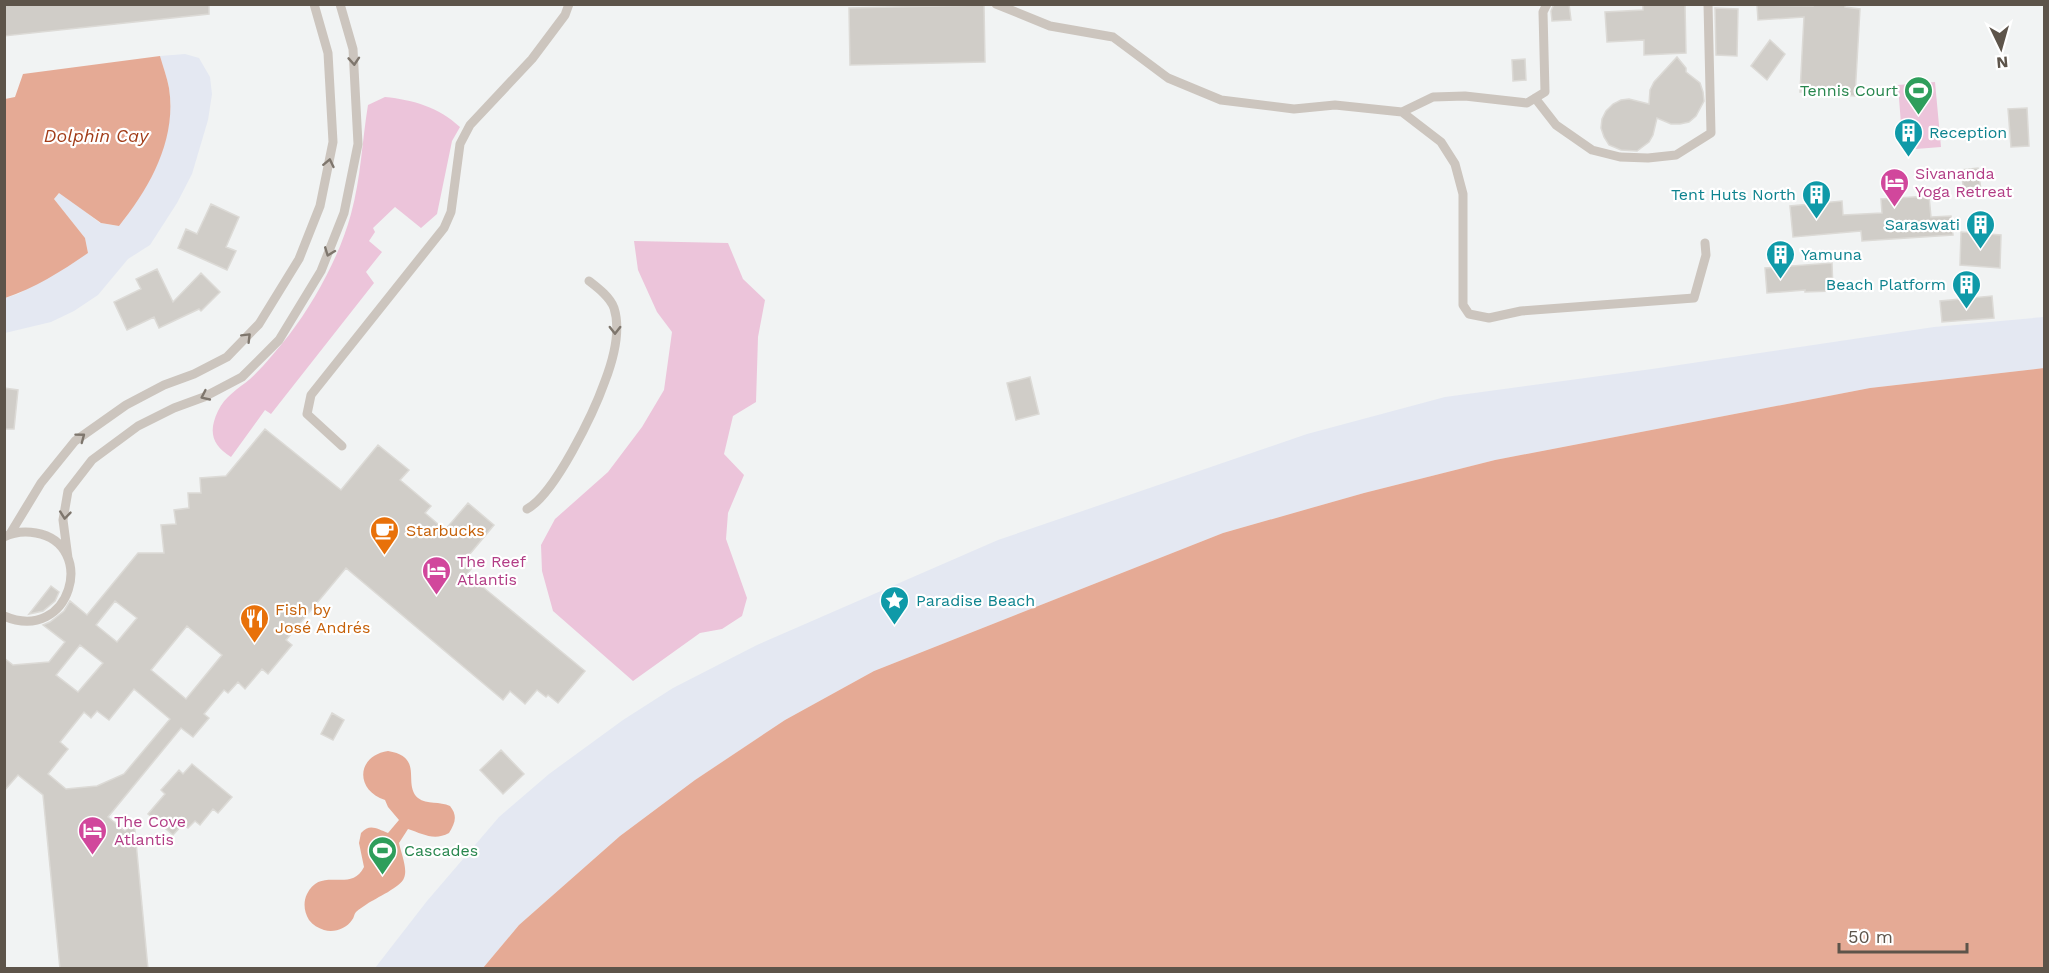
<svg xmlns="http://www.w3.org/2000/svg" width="2049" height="973" font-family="'Work Sans',sans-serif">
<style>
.green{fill:#ecc4da}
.sand{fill:#e4e8f2}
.water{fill:#e5aa95}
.building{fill:#d0cdc8;stroke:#dcdad6;stroke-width:1.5;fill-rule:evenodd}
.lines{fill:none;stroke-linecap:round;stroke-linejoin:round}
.service{stroke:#ccc5be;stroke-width:9}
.oneway{stroke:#7e766d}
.labels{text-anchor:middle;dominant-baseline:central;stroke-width:4.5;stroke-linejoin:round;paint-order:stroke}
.leisure-label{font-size:16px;fill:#27864d;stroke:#fff;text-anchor:end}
.culture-label{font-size:16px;fill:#0d838f;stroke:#fff;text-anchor:start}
.hotel-label{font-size:16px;fill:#b23c85;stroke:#fff;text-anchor:start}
.food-label{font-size:16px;fill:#c56008;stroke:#fff;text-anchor:start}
.water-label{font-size:18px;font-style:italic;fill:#a23d19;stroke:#fff}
</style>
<rect width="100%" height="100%" fill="#f1f3f3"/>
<!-- green -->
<path class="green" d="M 1935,82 L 1941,147 L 1903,150 L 1898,85 Z
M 385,97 C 414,100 438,107 460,127 L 452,141 L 437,214 L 421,228 L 395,207 L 373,228 L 375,232 L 369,241 L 382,252 L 366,272 L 374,283 L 271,414 L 265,410 L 231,457 C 212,445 208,432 218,411 C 225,396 238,389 250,379 C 264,366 277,350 289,335 C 315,301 340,255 351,214 C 361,178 362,141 368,105 Z
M 634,241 L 728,243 L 743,279 L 765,300 L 758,337 L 756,402 L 733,416 L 724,454 L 744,475 L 728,513 L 726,539 L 747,598 L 742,616 L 722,629 L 700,633 L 633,681 L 553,611 L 542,571 L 541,545 L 555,519 L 608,472 L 642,427 L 664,390 L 672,332 L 657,312 L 638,270 Z"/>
<!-- sand -->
<path class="sand" d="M 185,54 L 199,58 L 210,77 L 212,94 L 208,120 L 192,174 L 177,203 L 150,245 L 128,259 L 98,295 L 74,311 L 51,322 L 5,333 L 5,298 L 18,294 L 88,253 L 85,238 L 54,199 L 60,192 L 100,223 L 119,226 C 148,190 177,136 169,88 C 167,77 163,67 160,56 Z
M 2044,317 L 2044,368 L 1870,388 L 1495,460 L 1364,493 L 1223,533 L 874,671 L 785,720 L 695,780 L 620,836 L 519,925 L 483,968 L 375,968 L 427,901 L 499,817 L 549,774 L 623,720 L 673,688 L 757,645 L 998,540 L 1307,434 L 1445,397 L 1652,369 L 1934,327 Z"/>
<!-- water -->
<path class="water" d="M 160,56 C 163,67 167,77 169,88 C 177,139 150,188 119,226 L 101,223 L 59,193 L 54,199 L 85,238 L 88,253 C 62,271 35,288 5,298 L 5,99 L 15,97 L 23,74 Z
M 2044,368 L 2044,968 L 483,968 L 519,925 L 620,836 L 695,780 L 785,720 L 874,671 L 1223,533 L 1364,493 L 1495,460 L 1870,388 Z
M 388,751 C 425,757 402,784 418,798 C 427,805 440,801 450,806 C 458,816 455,823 449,833 C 434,841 423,834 408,829 L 399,843 C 401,853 408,869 404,878 C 401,887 376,898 367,904 C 364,906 359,909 356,912 C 354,914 354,918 352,920 C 346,929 334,933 324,930 C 318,928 313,925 309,920 C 304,912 303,902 307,894 C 321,865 351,894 364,867 L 359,843 L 361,833 C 370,823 377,829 388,833 L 399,820 L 388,807 L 385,800 C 355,790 356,756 388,751 Z"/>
<!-- building -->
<path class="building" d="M 4,4 L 209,4 L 209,14 L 4,36 Z
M 1554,4 L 1569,4 L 1571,20 L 1552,21 L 1551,11 Z
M 1643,4 L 1685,4 L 1686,53 L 1644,55 L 1644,40 L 1607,42 L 1605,12 L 1643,10 Z
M 1813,4 L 1845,4 L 1845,7 L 1860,9 L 1855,96 L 1800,92 L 1804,17 L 1758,20 L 1757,5 L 1813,6 Z
M 984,5 L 985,62 L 850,65 L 849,8 Z
M 1715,8 L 1738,9 L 1737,56 L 1716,55 Z
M 1770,40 L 1785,54 L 1767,80 L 1751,66 Z
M 1677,57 L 1686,68 L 1686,72 L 1700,83 L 1703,92 L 1704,101 L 1696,116 L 1689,122 L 1680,124 L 1671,124 L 1657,118 L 1653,135 L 1649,142 L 1637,151 L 1621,150 L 1609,145 L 1604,137 L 1601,128 L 1602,119 L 1606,111 L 1613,104 L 1621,100 L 1629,99 L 1649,104 L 1650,90 L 1654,82 Z
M 1525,59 L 1526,80 L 1513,81 L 1512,60 Z
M 2027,108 L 2029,146 L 2011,147 L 2008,109 Z
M 1978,168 L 1981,190 L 1964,192 L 1961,170 Z
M 1929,196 L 1931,217 L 1951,216 L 1953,235 L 1862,241 L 1861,231 L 1793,237 L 1790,206 L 1842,201 L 1843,215 L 1882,213 L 1881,199 Z
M 211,204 L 239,217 L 226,247 L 236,251 L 227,270 L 178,248 L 186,229 L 197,234 Z
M 1961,232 L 2001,235 L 2000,268 L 1960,265 Z
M 1832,263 L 1833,291 L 1805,292 L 1805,290 L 1767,293 L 1765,268 Z
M 157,269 L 173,302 L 201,273 L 220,292 L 201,311 L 199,309 L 159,328 L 154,317 L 127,330 L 114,302 L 141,289 L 136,279 Z
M 1992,296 L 1994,318 L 1942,322 L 1940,301 Z
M 1030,377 L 1039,414 L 1016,420 L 1007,383 Z
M 4,388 L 18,390 L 14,429 L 4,429 Z
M 265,429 L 341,490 L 378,445 L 409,470 L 400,480 L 431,506 L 425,513 L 445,530 L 468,503 L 494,525 L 464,561 L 472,568 L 467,574 L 585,671 L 558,703 L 548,695 L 546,697 L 537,690 L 525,704 L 510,691 L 503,700 L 346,568 L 286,640 L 292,645 L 268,674 L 262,669 L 245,689 L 238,682 L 228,693 L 224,690 L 204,714 L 209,718 L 193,737 L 181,728 L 108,817 L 125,831 L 134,821 L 148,969 L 60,969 L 43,795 L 18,775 L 4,791 L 4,658 L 13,665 L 49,662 L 65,642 L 43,625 L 50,622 L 64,611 L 70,601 L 87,615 L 138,553 L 164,553 L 161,525 L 176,524 L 174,510 L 189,508 L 188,493 L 201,493 L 200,478 L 226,476 ZM 115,601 L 137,618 L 117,642 L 96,625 ZM 187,626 L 222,655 L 186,699 L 151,670 ZM 80,645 L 103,663 L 78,692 L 56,675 ZM 134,689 L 170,719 L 124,774 L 97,786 L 66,789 L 48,774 L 68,749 L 60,742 L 84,712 L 91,718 L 97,711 L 109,720 Z
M 51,586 L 59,592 L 55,601 L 43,611 L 29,614 Z
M 332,713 L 344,720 L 333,740 L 321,734 Z
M 501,750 L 524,774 L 503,794 L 480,770 Z
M 192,764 L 232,797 L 218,813 L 213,809 L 200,825 L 195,821 L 188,828 L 183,824 L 173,835 L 148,814 L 165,794 L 161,790 L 179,770 L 183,774 Z"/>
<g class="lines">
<!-- service -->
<path class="service" d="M 996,4 L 1050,26 L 1113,37 L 1168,78 L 1221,100 L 1294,109 L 1335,105 L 1402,112 L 1433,97 L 1465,96 L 1527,103 L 1545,92 L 1543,12 L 1547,4
M 1535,98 L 1556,125 L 1592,150 L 1620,157 L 1648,158 L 1676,155 L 1711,133 L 1708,4
M 1402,112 L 1441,142 L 1455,164 L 1463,194 L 1463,305 L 1469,314 L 1489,318 L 1521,311 L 1694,298 L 1706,255 L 1705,243
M 342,446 L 307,414 L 311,395 L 444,228 L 451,212 L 460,144 L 470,125 L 532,59 L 565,15 L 569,4
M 527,509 C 555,494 594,412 605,381 C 613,360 621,330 614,308 C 610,297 598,288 589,281
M 10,534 L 41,483 L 75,441 L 126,405 L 164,385 L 194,374 L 227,357 L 259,324 L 299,259 L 320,206 L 333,142 L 328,53 L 314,4
M 4,537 C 14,532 25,531 36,533 C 98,544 71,645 4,616
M 68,558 L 63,520 L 68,491 L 92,460 L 138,426 L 174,408 L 204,397 L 242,377 L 279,340 L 321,271 L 344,213 L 358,144 L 353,49 L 340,4"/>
</g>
<!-- one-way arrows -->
<defs><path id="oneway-chevron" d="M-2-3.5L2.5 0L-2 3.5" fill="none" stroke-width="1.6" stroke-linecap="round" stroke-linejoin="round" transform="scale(1.5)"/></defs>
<g class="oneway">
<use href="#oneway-chevron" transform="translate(354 61) rotate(86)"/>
<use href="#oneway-chevron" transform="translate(329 163) rotate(-78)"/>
<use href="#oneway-chevron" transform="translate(329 252) rotate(111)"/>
<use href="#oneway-chevron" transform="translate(615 330) rotate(90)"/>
<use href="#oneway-chevron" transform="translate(247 337) rotate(-45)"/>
<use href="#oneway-chevron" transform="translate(205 396) rotate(155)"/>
<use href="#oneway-chevron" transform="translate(81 437) rotate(-37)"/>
<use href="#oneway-chevron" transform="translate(65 515) rotate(96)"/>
</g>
<!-- icons -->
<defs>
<symbol id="stadium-pin" viewBox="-11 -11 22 30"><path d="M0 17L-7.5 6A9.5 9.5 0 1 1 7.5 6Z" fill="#2e9e5b" stroke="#fff"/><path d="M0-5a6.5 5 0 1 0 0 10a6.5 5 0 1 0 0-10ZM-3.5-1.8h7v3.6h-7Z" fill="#fff"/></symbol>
<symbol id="building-pin" viewBox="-11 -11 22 30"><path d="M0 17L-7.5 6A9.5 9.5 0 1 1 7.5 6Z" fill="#0f9aa8" stroke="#fff"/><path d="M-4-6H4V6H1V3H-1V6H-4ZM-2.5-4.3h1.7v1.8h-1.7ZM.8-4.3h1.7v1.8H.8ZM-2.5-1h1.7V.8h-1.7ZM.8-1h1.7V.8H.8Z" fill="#fff"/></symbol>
<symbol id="hotel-pin" viewBox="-11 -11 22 30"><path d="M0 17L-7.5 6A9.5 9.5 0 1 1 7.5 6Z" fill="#d1479c" stroke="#fff"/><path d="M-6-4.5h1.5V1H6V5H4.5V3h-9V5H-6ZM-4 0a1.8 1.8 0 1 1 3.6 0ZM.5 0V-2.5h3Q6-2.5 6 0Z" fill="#fff"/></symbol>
<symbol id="cafe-pin" viewBox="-11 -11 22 30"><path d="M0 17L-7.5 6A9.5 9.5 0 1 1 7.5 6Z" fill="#e8710a" stroke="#fff"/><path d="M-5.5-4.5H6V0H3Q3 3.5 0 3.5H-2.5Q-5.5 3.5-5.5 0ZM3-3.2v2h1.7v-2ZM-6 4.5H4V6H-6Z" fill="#fff"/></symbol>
<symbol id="sight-pin" viewBox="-11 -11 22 30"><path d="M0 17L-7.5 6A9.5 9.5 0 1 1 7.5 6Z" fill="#0f9aa8" stroke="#fff"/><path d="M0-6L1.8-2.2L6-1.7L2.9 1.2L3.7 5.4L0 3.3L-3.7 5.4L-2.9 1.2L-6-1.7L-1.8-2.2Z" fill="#fff"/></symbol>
<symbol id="restaurant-pin" viewBox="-11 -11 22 30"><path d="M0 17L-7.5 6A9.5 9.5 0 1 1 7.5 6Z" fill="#e8710a" stroke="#fff"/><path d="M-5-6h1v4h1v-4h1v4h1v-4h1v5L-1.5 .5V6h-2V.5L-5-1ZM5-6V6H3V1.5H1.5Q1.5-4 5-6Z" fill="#fff"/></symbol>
</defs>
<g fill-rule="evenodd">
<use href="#stadium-pin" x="1902" y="74" width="33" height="45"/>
<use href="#building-pin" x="1892" y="116" width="33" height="45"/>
<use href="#hotel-pin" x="1878" y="166" width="33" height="45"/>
<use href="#building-pin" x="1800" y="178" width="33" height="45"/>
<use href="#building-pin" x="1964" y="208" width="33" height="45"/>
<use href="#building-pin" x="1764" y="238" width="33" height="45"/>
<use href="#building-pin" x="1950" y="268" width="33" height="45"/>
<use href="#cafe-pin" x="368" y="514" width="33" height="45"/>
<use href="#hotel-pin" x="420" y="554" width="33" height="45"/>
<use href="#sight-pin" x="878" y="584" width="33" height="45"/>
<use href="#restaurant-pin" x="238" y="602" width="33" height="45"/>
<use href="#hotel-pin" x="76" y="814" width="33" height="45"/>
<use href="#stadium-pin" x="366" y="834" width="33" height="45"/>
</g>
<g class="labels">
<!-- leisure labels -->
<g class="leisure-label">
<text x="1898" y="90">Tennis Court</text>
<text x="404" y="850" text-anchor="start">Cascades</text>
</g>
<!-- culture labels -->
<g class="culture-label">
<text x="1929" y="132">Reception</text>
<text x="1796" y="194" text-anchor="end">Tent Huts North</text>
<text x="1960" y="224" text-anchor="end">Saraswati</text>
<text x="1801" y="254">Yamuna</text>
<text x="1946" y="284" text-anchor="end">Beach Platform</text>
<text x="916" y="600">Paradise Beach</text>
</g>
<!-- hotel labels -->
<g class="hotel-label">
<text x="1915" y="173">Sivananda<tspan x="1915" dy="18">Yoga Retreat</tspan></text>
<text x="457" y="561">The Reef<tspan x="457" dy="18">Atlantis</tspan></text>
<text x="114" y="821">The Cove<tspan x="114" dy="18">Atlantis</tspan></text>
</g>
<!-- food labels -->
<g class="food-label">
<text x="406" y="530">Starbucks</text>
<text x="275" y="609">Fish by<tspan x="275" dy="18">José Andrés</tspan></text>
</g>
<!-- water labels -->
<g class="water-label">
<text x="96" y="135">Dolphin Cay</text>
</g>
</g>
<!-- border -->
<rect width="2049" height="973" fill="none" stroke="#5d544a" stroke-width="12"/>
<!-- north arrow -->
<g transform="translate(2001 48) rotate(175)" stroke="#ffffff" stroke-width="4.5" paint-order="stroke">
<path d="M0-4.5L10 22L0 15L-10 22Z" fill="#5d544a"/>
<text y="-9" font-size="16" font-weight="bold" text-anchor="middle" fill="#5d544a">N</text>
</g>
<!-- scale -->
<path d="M1839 943v9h128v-9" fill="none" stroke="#5d544a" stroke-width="3"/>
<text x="1848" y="943" font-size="18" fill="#5d544a" stroke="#ffffff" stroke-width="4.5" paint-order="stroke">50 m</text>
</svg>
